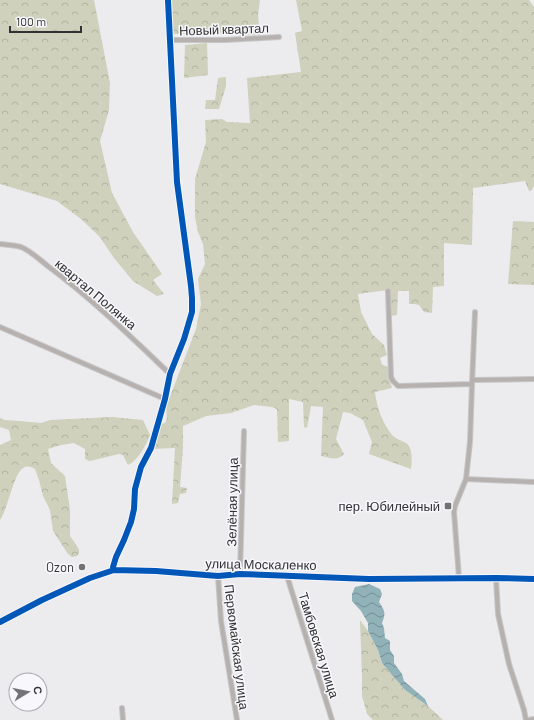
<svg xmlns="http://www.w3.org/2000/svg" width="534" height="720" font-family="Barlow,sans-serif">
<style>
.forest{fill:url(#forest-crowns)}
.water{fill:url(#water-waves)}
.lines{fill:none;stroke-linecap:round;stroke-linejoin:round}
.street-casing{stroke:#c7c7c8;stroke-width:6}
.street{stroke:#b6b0ae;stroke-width:4}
.cycleway-casing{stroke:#f8f8fc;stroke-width:8}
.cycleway{stroke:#0057b8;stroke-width:6}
.poi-dot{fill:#737375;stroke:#f8f8fc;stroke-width:1.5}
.labels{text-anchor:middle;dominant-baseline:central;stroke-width:3;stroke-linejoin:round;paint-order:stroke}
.street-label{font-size:13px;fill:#323234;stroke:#f8f8fc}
.poi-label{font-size:13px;fill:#323234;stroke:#f8f8fc;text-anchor:end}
</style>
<defs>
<pattern id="forest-crowns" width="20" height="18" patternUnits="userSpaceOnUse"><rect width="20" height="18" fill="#cfd1bc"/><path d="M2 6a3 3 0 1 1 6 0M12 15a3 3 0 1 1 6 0" fill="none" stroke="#b2b4a2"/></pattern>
<pattern id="water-waves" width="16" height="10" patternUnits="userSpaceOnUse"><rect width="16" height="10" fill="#90b2b8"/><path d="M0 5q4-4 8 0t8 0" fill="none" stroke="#769196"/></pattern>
</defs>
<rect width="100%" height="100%" fill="#ecebee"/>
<!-- forest -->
<path class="forest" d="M 0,0 L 94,0 L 110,83 L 109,110 L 100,141 L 112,193 L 133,232 L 162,274 L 153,280 L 164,294 L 157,296 L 133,281 L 114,258 L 99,236 L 81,219 L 57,201 L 0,184 Z
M 171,0 L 260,0 L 258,15 L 260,35 L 216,33 L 173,34 Z
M 296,0 L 529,0 L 534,7 L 534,186 L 531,191 L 529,191 L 525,181 L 473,188 L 472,245 L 444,243 L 444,286 L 433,287 L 432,313 L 424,312 L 419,305 L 414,304 L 409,304 L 409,291 L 398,291 L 397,315 L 390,316 L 388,290 L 358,294 L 361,312 L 372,334 L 384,345 L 387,355 L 380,358 L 382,365 L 389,367 L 389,377 L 392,388 L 375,392 C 377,408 382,422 392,435 C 396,439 401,440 406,443 C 413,448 412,461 411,469 L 369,454 L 372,442 L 363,420 L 350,413 L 343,412 L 336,439 L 344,454 C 338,461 330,458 321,456 L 323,407 L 311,406 L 307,428 L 304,427 L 303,402 L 289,399 L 289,441 L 278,442 L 277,409 L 272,407 L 254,405 L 231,413 L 206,416 L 183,426 L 183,447 L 180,487 L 187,488 L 186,493 L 180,494 L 178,503 L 172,504 L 175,448 L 152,449 L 160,424 L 165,423 L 167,419 L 166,407 L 196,329 L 201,304 L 198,279 L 205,264 L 203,244 L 198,232 L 195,217 L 195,179 L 206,142 L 205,120 L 222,119 L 227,122 L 250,123 L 247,78 L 301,72 L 295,33 L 302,31 Z
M 207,43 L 208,75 L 184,78 L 185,45 Z
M 226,77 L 226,86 L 219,109 L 205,109 L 206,100 L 215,100 L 218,78 Z
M 513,221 L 534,222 L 534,285 L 508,284 Z
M 112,417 L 143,420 L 150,435 C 146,445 138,461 128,465 L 123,455 L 119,454 L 90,461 L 85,459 L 85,449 L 74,443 L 61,445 L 48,449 L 51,463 L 65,476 L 70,510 L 70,536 L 77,546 L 79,550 L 79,553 L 77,556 L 72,557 L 68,554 L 53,531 L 50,510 L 43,496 L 39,480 L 35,469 C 31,467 27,465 23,468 C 13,475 8,509 0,520 L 0,445 L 11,440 L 9,430 L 0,427 L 0,418 L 4,420 L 19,421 L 41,423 L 50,420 Z
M 360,620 L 368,631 L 378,650 L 382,663 L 405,690 L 428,706 L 443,720 L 373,720 L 367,714 L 362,696 L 362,678 Z"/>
<!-- water -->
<path class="water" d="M 369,584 L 380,589 L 382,594 L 379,602 C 385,611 386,613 382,623 L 384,628 L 385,638 L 390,641 L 390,650 L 394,656 L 394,663 L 402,674 L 404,681 L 425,699 L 428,706 L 405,690 L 382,663 L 378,650 L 368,631 L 368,623 L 361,611 L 352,601 L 352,594 L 355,587 Z"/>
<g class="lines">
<defs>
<path id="street" d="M 170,40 L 226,40 L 279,37
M 0,244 C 7,245 14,245 21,247 C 31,251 40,260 49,267 C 92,299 131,337 170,374
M 388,291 L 391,377 L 393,381 L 398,386 L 472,384 L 475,312
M 0,327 L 165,399
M 472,380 L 534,379
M 466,479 L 534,482
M 114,570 L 113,567 L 116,557 L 124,540 L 131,522 L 134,509 L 135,489 L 141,467 L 151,448 L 165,399 L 170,374 L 184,339 L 192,312 L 192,298 L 191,286 L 177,182 L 168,0
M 240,574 L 244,431
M 218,576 L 221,621 L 237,720
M 287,576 L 332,720
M 459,578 L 454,512 L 455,506 L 466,479 L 470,442 L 472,384
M 496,578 L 498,614 L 509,664 L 524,710 L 526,720
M 0,622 L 42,600 L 90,578 L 114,570 L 156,571 L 218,576 L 240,574 L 369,579 L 496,578 L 534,579
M 122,708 L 123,720
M 529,720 L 534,719"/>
</defs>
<!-- street casing -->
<use href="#street" class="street-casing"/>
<!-- street -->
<use href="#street" class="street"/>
<defs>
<path id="cycleway" d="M 114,570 L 113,567 L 116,557 L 124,540 L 131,522 L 134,509 L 135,489 L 141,467 L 151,448 L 165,399 L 170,374 L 184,339 L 192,312 L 192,298 L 191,286 L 177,182 L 168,0
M 0,622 L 42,600 L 90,578 L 114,570 L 156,571 L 218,576 L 240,574 L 369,579 L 496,578 L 534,579"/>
</defs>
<!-- cycleway casing -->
<use href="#cycleway" class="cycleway-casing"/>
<!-- cycleway -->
<use href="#cycleway" class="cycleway"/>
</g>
<!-- markers -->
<g class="poi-dot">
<rect x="444" y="502" width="8" height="8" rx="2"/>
<circle cx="82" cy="567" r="4"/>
</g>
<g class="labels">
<!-- street labels -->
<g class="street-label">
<text transform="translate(224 29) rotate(-2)">Новый квартал</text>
<text transform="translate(96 294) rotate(40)">квартал Полянка</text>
<text transform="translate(232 502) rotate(-89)">Зелёная улица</text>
<text transform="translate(261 564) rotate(1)">улица Москаленко</text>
<text transform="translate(319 645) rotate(73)">Тамбовская улица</text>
<text transform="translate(237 647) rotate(83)">Первомайская улица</text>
</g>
<!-- poi labels -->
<g class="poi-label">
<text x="440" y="506">пер. Юбилейный</text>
<text x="74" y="567">Ozon</text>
</g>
</g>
<!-- north arrow -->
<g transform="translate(28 692) rotate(80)"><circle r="19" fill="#f8f8fc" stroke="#a9a9ac"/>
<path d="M0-3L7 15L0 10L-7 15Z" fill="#737375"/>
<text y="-6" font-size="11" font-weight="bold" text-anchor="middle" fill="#323234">С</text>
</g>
<!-- scale -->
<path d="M10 26v6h71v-6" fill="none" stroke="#323234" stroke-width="2"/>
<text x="16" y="26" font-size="12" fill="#323234" stroke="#f8f8fc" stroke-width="3" paint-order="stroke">100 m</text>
</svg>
